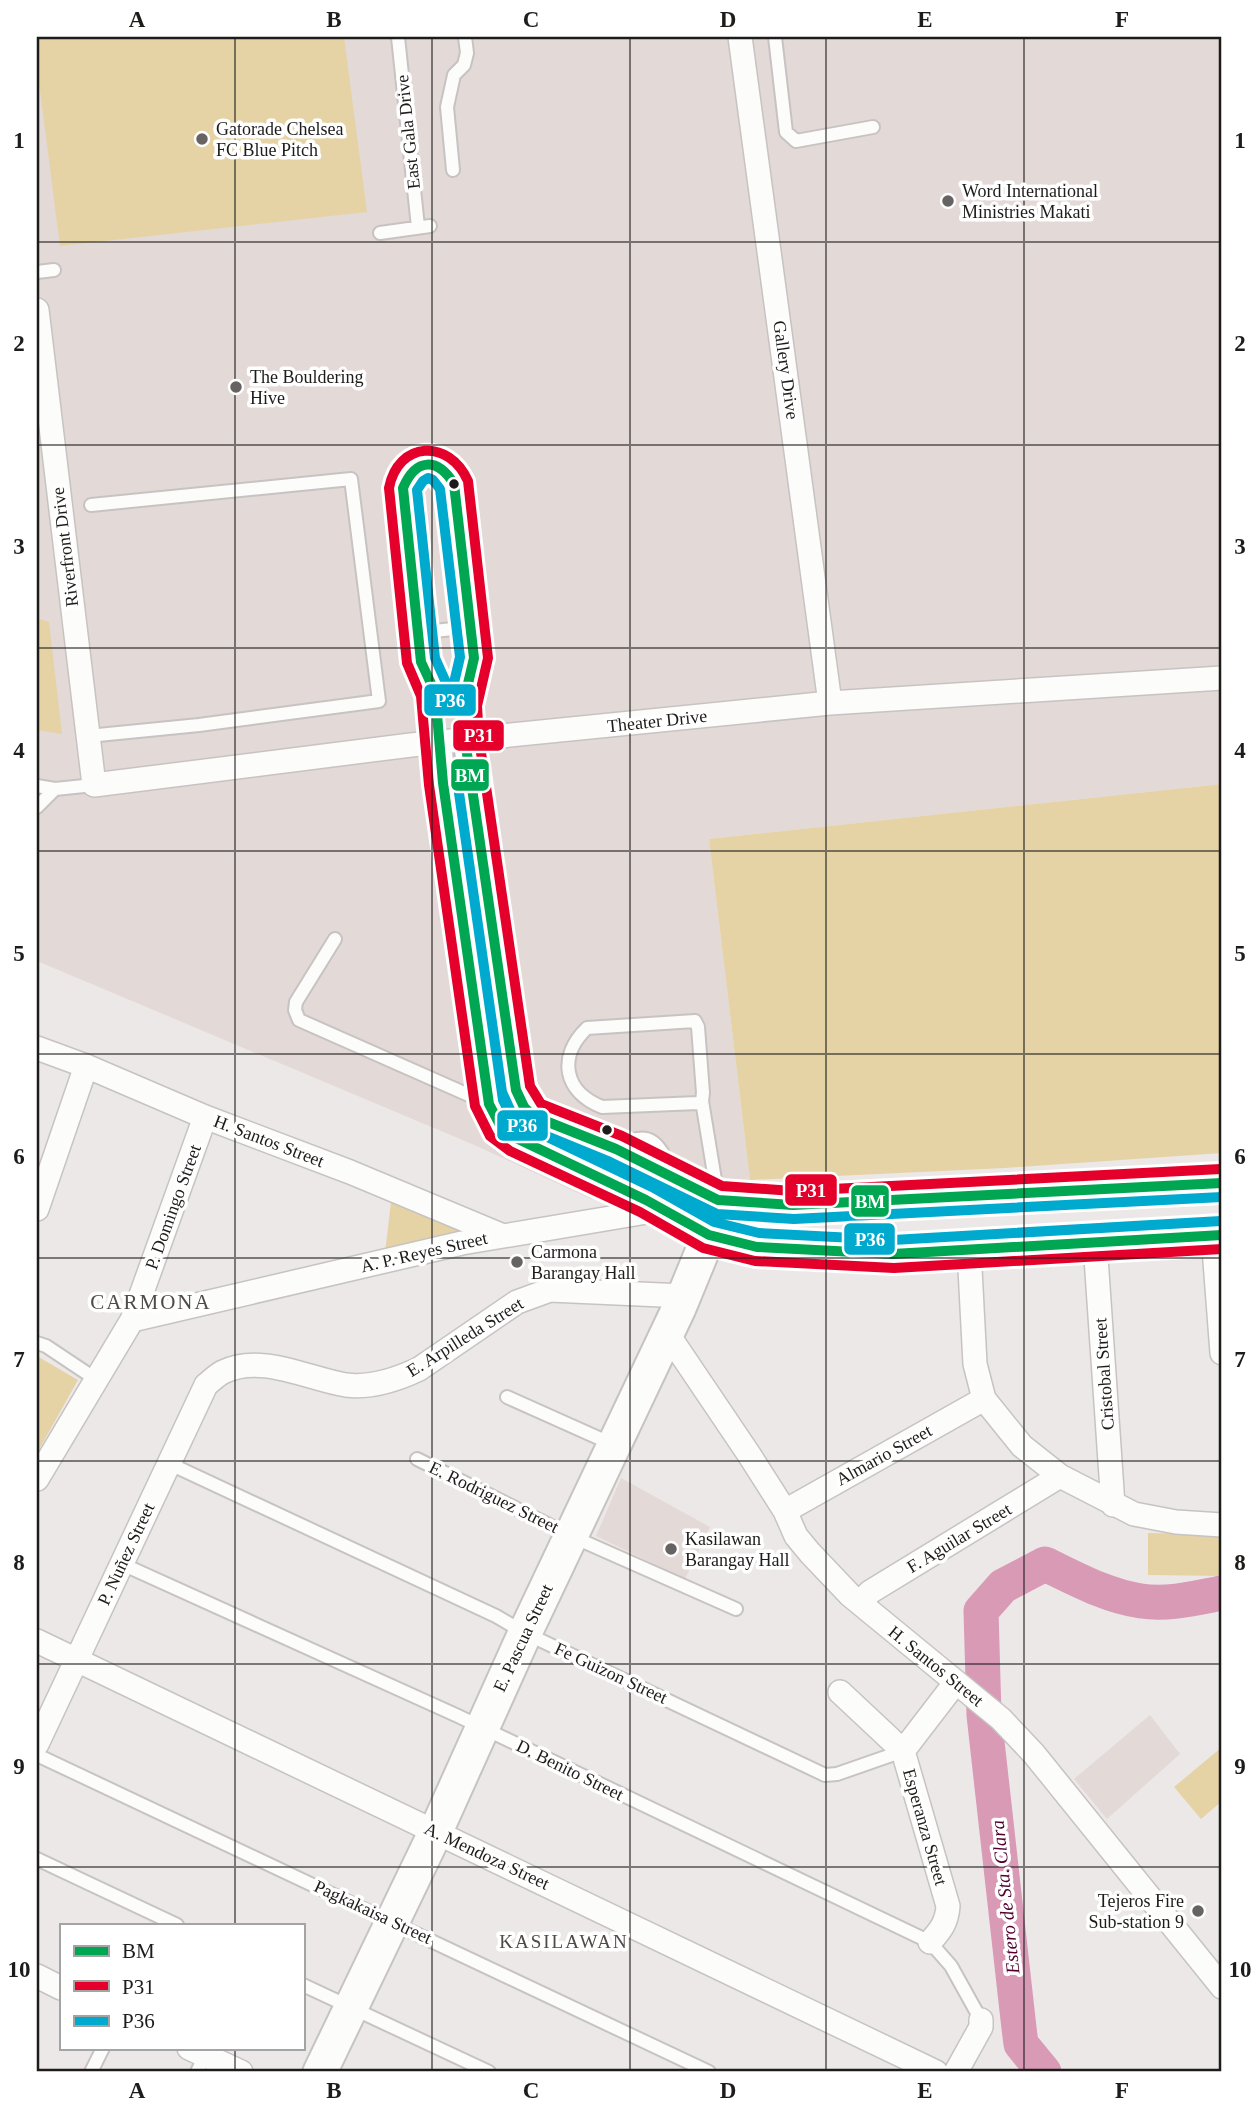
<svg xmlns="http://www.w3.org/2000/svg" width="1259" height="2109" font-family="'Times New Roman',serif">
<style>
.built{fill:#e3d9d6}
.green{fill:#e5d3a6}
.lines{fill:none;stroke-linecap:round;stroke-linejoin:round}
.river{stroke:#d89ab5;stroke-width:35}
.lane-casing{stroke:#c7c3c2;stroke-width:16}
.street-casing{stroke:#c7c3c2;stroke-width:26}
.secondary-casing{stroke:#c7c3c2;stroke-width:37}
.lane{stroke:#fcfcfb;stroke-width:12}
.street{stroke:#fcfcfb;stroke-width:23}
.secondary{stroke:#fcfcfb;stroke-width:33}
.bus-1-casing{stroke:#fff;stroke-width:16}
.bus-2-casing{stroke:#fff;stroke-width:16}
.bus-3-casing{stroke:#fff;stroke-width:16}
.bus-1{stroke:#00a651;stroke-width:10}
.bus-2{stroke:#e4002b;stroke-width:10}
.bus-3{stroke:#00a9ce;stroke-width:10}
.grid{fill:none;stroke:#1e1c1b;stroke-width:2;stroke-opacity:0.55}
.poi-dot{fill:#666362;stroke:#fff;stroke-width:2.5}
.bus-dot{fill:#1e1c1b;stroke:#fff;stroke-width:2.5}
.labels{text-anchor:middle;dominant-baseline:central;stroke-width:7;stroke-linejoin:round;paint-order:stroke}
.poi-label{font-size:18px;fill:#1e1c1b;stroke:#fff;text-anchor:start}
.street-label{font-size:18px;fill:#1e1c1b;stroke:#fff}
.water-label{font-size:19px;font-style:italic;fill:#510030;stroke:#fff}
.neighbourhood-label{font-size:19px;letter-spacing:2px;fill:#504947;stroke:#fff}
.quarter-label{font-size:21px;letter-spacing:2px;fill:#504947;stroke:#fff}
.line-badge{stroke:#fff;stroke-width:2.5}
.badge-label{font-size:19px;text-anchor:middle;font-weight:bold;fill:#fff}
.neatline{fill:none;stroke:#1e1c1b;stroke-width:2.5}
.grid-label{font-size:23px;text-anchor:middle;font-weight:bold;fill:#1e1c1b}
</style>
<rect width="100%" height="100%" fill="#ece8e7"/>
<!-- built -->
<path class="built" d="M 37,37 L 1222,37 L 1222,784 L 709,839 L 750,1180 L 591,1199 L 479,1147 L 37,961 Z
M 621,1478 L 710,1527 L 685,1579 L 596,1536 Z
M 1150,1715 L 1180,1754 L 1107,1819 L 1074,1779 Z"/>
<!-- green -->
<path class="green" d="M 46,37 L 344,37 L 367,212 L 60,246 L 37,67 L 37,38 Z
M 37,618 L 49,622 L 62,734 L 37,730 Z
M 1222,784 L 1222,1153 L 1005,1168 L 750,1180 L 709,839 Z
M 391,1202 L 458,1227 L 456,1239 L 385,1253 Z
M 37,1356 L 78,1380 L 37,1453 Z
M 1148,1533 L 1222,1534 L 1222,1576 L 1148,1575 Z
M 1222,1747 L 1222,1801 L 1201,1819 L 1174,1787 Z"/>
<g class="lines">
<!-- river -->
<path class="river" d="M 1044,2072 L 1021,2044 L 1019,2028 L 984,1715 L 981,1611 L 1003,1586 L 1045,1564 C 1076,1579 1107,1596 1141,1601 C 1168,1605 1196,1598 1222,1593"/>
<defs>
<path id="lane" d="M 398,37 L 418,227
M 775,37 L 786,132 L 796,141 L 873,127
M 453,170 L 447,107 L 454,75 L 464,65 L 467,53 L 465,37
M 380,233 L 430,226
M 37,272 L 54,270
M 417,633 L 470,627
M 88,736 L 199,725 L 379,701 L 351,479 L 91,505
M 439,742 L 435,692 L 421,662 L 403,488 C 412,457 440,456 454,484 L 474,658 L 463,705 L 465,740
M 37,786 L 55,789 L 94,785
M 37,807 L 55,789
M 335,939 L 296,1002 L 295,1010 L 299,1020 L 489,1104 L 507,1110 L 524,1107
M 702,1101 L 698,1103 L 602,1107 C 564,1092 557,1057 587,1028 L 695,1021 L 698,1027 L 703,1093 L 702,1101 L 718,1198
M 616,1149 C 650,1125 661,1145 673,1176
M 37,1343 L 46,1346 L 97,1380
M 507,1397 L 612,1444
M 417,1459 L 571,1536 L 736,1609
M 168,1463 L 496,1616 L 525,1633 L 825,1775 L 837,1774 L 903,1751
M 122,1564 L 458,1716 L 930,1942 L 951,1966 L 981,2020
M 37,1755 L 709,2072
M 37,1859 L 177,1925
M 303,1985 L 489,2072
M 91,2072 L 103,2048
M 197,2072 L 205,2055"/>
<path id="street" d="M 740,37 L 830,703
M 37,310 L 94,785 L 411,745 L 830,703 L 1222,678
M 465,740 L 516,1090 L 524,1107 L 533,1116 L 616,1149 L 718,1200
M 439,742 L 489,1104 L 501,1127 L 516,1138 L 646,1200 L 709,1235
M 37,1048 L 86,1066 L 205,1117 L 350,1172 L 501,1235
M 37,1209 L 86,1066
M 1213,1235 L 1222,1353
M 1095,1243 L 1113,1505
M 969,1250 L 975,1364 L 984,1399 L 1022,1446 L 1060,1476 L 1134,1514 L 1176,1522 L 1222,1525
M 132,1320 L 462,1243 L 718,1200
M 667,1333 L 750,1456 L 785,1511 L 796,1536 L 810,1553 L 850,1595 L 1001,1719 L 1034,1754 L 1222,1987
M 37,1479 L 132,1320 L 205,1117
M 785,1511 L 984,1399
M 860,1603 L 870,1592 L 1060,1476
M 37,1641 L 936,2072
M 840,1692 L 903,1751 L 948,1906 C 947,1922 941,1930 930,1942
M 37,1744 L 206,1385 C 211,1381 217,1375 223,1372 C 261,1353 308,1379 346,1385 C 370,1388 398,1379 419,1369 L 517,1302 L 550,1290 L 684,1296
M 903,1751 L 956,1682
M 37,1976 L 61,1988
M 189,2048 L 241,2072
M 956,2072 L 981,2027 L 981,2020"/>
<path id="secondary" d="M 709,1235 C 809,1267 933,1252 1036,1246 C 1098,1242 1161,1241 1222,1235
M 320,2072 L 436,1831 L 525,1633 L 679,1308 L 709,1235 L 718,1200 L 793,1205 L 1222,1183"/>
</defs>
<!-- lane casing -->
<use href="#lane" class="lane-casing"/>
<!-- street casing -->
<use href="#street" class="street-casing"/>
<!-- secondary casing -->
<use href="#secondary" class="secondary-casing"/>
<!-- lane -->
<use href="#lane" class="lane"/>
<!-- street -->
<use href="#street" class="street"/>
<!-- secondary -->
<use href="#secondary" class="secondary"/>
<defs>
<path id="bus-1" d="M 1222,1183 L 793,1205 L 718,1200 L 616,1149 L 533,1116 L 524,1107 L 516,1090 L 465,740 L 463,705 L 474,658 L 454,484 C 437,457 416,458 403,488 L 421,662 L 435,692 L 443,783 L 489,1104 L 501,1127 L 516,1138 L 646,1200 L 709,1235 L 757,1247 L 893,1254 L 1222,1235"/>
<path id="bus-2" d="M 1221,1169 L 793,1191 L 722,1186 L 622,1136 L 541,1104 L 530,1086 L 479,739 L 477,706 L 488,658 L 468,481 C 449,438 398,441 389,488 L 407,663 L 421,696 L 429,785 L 475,1106 L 490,1136 L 510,1151 L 640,1212 L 703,1248 L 755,1261 L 894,1268 L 1222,1249"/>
<path id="bus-3" d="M 428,478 L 433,480 L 440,489 L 460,657 L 450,700 L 448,687 L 435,658 L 417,490 L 423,481 Z
M 459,793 L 502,1092 L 512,1114 L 523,1126 L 512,1118 L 503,1100 Z
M 1221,1221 L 893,1240 L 759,1233 L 714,1222 L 652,1187 L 539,1133 L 610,1162 L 717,1214 L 794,1219 L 1222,1197"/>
</defs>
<!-- bus-1 casing -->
<use href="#bus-1" class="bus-1-casing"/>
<!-- bus-2 casing -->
<use href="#bus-2" class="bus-2-casing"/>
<!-- bus-3 casing -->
<use href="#bus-3" class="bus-3-casing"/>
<!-- bus-1 -->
<use href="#bus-1" class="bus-1"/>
<!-- bus-2 -->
<use href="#bus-2" class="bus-2"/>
<!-- bus-3 -->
<use href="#bus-3" class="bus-3"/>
</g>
<!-- grid -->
<path class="grid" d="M 235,37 L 235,1925M 432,37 L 432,2072M 630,37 L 630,2072M 826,37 L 826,2072M 1024,37 L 1024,2072M 37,242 L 1222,242M 37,445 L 1222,445M 37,648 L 1222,648M 37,851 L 1222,851M 37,1054 L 1222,1054M 37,1258 L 1222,1258M 37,1461 L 1222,1461M 37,1664 L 1222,1664M 37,1867 L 1222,1867M 235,2048 L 235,2072"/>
<!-- markers -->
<g class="poi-dot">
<circle cx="202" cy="139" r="7"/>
<circle cx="948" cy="201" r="7"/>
<circle cx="236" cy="387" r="7"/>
<circle cx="517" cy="1262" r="7"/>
<circle cx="671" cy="1549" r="7"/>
<circle cx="1198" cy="1911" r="7"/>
</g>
<g class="bus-dot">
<circle cx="454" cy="484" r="6"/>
<circle cx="607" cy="1130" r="6"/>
</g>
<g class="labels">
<!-- poi labels -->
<g class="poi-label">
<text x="216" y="129">Gatorade Chelsea<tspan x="216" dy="21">FC Blue Pitch</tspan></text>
<text x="962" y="191">Word International<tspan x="962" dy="21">Ministries Makati</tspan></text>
<text x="250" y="377">The Bouldering<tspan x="250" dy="21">Hive</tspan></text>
<text x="531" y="1252">Carmona<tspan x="531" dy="21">Barangay Hall</tspan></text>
<text x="685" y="1539">Kasilawan<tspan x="685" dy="21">Barangay Hall</tspan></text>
<text x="1184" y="1901" text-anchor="end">Tejeros Fire<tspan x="1184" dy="21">Sub-station 9</tspan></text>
</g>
<!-- street labels -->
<g class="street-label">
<text transform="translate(408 132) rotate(-96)">East Gala Drive</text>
<text transform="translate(786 370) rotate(82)">Gallery Drive</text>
<text transform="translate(65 547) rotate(-97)">Riverfront Drive</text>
<text transform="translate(657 721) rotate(-6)">Theater Drive</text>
<text transform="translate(269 1141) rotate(21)">H. Santos Street</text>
<text transform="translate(173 1207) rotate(-70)">P. Domingo Street</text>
<text transform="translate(424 1252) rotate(-13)">A. P. Reyes Street</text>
<text transform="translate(465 1337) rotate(-32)">E. Arpilleda Street</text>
<text transform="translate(1104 1374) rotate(-94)">Cristobal Street</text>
<text transform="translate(884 1455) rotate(-29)">Almario Street</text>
<text transform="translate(494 1497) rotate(26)">E. Rodriguez Street</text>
<text transform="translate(959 1538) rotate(-31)">F. Aguilar Street</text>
<text transform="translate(126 1554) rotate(-65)">P. Nuñez Street</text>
<text transform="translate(523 1638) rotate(-65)">E. Pascua Street</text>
<text transform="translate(936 1666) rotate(39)">H. Santos Street</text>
<text transform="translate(611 1673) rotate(25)">Fe Guizon Street</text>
<text transform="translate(570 1770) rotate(26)">D. Benito Street</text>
<text transform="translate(925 1827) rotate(74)">Esperanza Street</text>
<text transform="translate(487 1856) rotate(25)">A. Mendoza Street</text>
<text transform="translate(373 1912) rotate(25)">Pagkakaisa Street</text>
</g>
<!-- water labels -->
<g class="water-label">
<text transform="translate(1005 1897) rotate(-96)">Estero de Sta. Clara</text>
</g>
<!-- neighbourhood labels -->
<g class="neighbourhood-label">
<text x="564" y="1941">KASILAWAN</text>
</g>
<!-- quarter labels -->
<g class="quarter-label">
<text x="151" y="1302">CARMONA</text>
</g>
</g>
<g class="line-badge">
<rect x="423" y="683" width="54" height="34" rx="7" fill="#00a9ce"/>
<rect x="452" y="719" width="53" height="33" rx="7" fill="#e4002b"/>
<rect x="450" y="758" width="40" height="34" rx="7" fill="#00a651"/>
<rect x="496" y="1109" width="53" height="33" rx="7" fill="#00a9ce"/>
<rect x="784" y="1173" width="54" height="34" rx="7" fill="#e4002b"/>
<rect x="850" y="1184" width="40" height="34" rx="7" fill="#00a651"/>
<rect x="843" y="1222" width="53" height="34" rx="7" fill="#00a9ce"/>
</g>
<g class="badge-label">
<text x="450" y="707">P36</text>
<text x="479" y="742">P31</text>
<text x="470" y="782">BM</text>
<text x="522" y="1132">P36</text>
<text x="811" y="1197">P31</text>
<text x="870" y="1208">BM</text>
<text x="870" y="1246">P36</text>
</g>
<!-- border -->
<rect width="1259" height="2109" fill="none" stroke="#ffffff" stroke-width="77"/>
<!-- legend -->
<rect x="60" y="1924" width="245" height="126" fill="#ffffff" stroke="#a5a4a4" stroke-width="2"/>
<rect x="74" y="1946" width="35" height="10" fill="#00a651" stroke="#a5a4a4" stroke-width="2"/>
<text x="122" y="1958" font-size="21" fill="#1e1c1b">BM</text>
<rect x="74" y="1981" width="35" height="10" fill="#e4002b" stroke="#a5a4a4" stroke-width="2"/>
<text x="122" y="1994" font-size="21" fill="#1e1c1b">P31</text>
<rect x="74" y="2016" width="35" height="10" fill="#00a9ce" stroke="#a5a4a4" stroke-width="2"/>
<text x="122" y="2028" font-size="21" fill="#1e1c1b">P36</text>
<rect x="38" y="38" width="1182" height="2032" class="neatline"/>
<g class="grid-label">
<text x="137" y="27">A</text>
<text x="334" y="27">B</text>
<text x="531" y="27">C</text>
<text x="728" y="27">D</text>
<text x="925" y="27">E</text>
<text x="1122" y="27">F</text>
<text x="19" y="148">1</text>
<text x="1240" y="148">1</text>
<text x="19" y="351">2</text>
<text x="1240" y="351">2</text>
<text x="19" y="554">3</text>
<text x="1240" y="554">3</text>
<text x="19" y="758">4</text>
<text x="1240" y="758">4</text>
<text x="19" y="961">5</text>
<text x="1240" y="961">5</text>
<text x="19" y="1164">6</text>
<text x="1240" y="1164">6</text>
<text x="19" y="1367">7</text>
<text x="1240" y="1367">7</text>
<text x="19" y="1570">8</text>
<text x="1240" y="1570">8</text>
<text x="19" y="1774">9</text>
<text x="1240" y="1774">9</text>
<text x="19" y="1977">10</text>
<text x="1240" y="1977">10</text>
<text x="137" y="2098">A</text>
<text x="334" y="2098">B</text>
<text x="531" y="2098">C</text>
<text x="728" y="2098">D</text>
<text x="925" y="2098">E</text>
<text x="1122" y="2098">F</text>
</g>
</svg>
